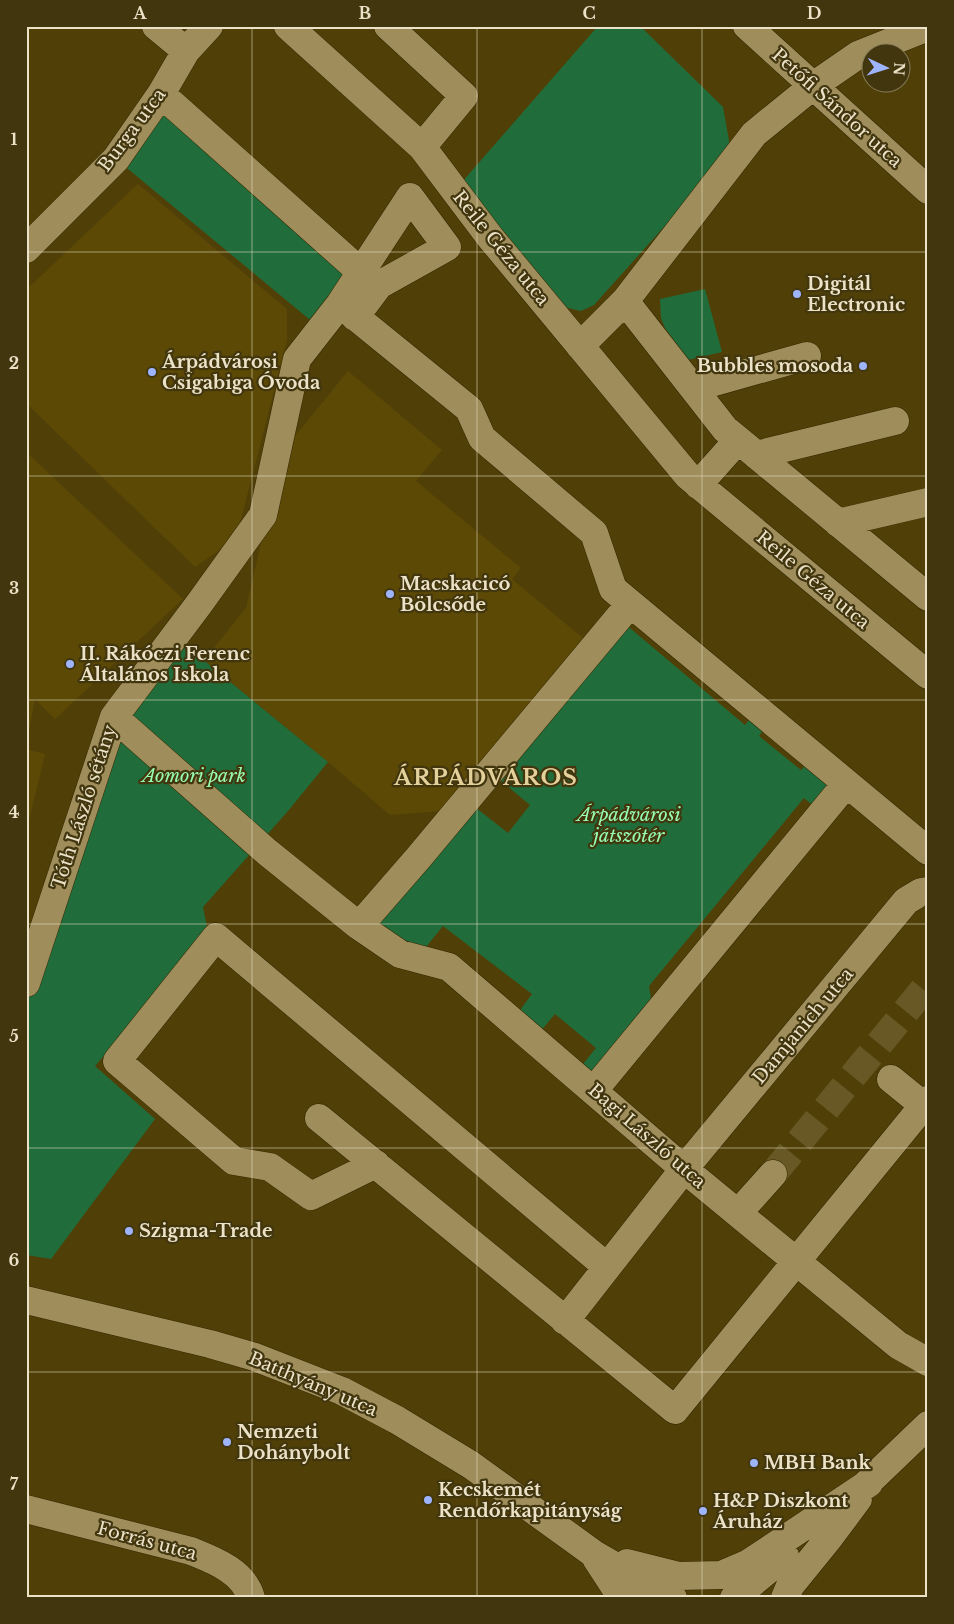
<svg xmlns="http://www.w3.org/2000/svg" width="954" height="1624" font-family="'Libre Baskerville',serif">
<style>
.built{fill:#5c4905}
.green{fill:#206d3b}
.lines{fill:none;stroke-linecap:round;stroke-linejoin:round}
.minor-tunnel{stroke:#675825;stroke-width:28;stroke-dasharray:28 14;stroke-linecap:butt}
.minor-casing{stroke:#332700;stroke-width:29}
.minor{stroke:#9f8e5b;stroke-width:28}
.grid{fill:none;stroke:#ebe2c8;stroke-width:1;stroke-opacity:0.55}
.poi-dot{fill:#9eb4fd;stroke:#42360f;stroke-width:2}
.labels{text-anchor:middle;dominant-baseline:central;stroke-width:4.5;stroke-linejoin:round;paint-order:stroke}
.street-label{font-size:18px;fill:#ebe2c8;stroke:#42360f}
.poi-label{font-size:18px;font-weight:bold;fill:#ebe2c8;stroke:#42360f;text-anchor:start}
.park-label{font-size:18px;font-style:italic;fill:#97fdb1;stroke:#42360f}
.district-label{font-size:22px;font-weight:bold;letter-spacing:1px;fill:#e3d09b;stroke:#42360f}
.neatline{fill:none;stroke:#ebe2c8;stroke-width:2}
.grid-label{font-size:16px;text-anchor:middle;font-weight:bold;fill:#ebe2c8}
</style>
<rect width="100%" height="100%" fill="#504008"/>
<!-- built -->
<path class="built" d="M 138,184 L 287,309 L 287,340 L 236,539 L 195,567 L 26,403 L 26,290 Z
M 348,371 L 442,450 L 416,481 L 521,568 L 512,579 L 583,638 L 441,811 L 390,815 L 328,762 L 204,660 L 246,608 L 282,452 Z
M 26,452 L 183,599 L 55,719 L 35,699 L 26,749 L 45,754 L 26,833 Z"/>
<!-- green -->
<path class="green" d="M 598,26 L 640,26 L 723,107 L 731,152 L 594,305 L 581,311 L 560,306 L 462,182 Z
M 161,94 L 362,273 L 321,329 L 116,159 Z
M 705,289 L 722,352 L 688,360 L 665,328 L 661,318 L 660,299 Z
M 618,618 L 745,725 L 757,710 L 770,721 L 759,736 L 801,770 L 813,756 L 846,784 L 822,813 L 804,798 L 649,986 L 654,1017 L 594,1090 L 575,1074 L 596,1048 L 555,1014 L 534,1039 L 512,1021 L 532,994 L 443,926 L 417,958 L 359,926 L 466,800 L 508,833 L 530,805 L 490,772 Z
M 174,636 L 328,762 L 288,811 L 203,907 L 207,927 L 124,1033 L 95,1066 L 155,1119 L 51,1259 L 26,1255 L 26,983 L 94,780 Z"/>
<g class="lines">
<!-- minor-tunnel -->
<path class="minor-tunnel" d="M 773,1174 L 928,984"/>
<defs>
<path id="minor" d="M 156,26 L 186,51
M 288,26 L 422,147 L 489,236 L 688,476 L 928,675
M 388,26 L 464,96 L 422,147
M 747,26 L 928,190
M 161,94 L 362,273
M 26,249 L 116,159 L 161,94 L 186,51 L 209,26
M 625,301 L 725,429 L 928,597
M 341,305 L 469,409 L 482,438 L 594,533 L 613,589 L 928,851
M 580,346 L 625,301 L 754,134 L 813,86 L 858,55 L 928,27
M 693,388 L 807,356
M 756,455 L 895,421
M 698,485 L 738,440
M 838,523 L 928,502
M 114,717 L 267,852 L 359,926 L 400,954 L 449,967 L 684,1169 L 898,1345 L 928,1362
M 359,926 L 419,857 L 630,604
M 26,983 L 114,717 L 199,604 L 263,515 L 297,359 L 340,304 L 410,197 L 447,247 L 379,285 L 355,317
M 891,1079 L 923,1105
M 594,1090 L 846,784
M 319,1118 L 675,1410 L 928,1100
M 376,1164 L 311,1196 L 270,1167 L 234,1161 L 117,1061 L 216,937 L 607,1267
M 738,1213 L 773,1174
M 26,1300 L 210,1344 L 255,1357 L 342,1391 L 397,1420 L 471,1465 L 594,1554 L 665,1595 L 673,1598
M 565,1321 L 684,1169 L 906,901 L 921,892 L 928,891
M 855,1495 L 928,1425
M 26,1509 L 191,1551 C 213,1560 244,1571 251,1598
M 596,1558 L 622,1598
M 627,1563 L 679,1576 L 721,1575 L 749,1563 L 869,1483
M 734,1598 L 785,1556
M 785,1598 L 790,1586 L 829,1538 L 858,1499"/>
</defs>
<!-- minor casing -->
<use href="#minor" class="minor-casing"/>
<!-- minor -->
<use href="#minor" class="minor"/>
</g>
<!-- grid -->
<path class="grid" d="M 252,26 L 252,1598M 477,26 L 477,1598M 702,26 L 702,1598M 26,252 L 928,252M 26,476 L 928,476M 26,700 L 928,700M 26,924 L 928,924M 26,1148 L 928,1148M 26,1372 L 928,1372"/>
<!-- markers -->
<g class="poi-dot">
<circle cx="797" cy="294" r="5"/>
<circle cx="863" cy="366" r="5"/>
<circle cx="152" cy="372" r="5"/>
<circle cx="390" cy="594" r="5"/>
<circle cx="70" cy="664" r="5"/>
<circle cx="129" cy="1231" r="5"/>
<circle cx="227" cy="1442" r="5"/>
<circle cx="754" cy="1463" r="5"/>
<circle cx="428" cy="1500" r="5"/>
<circle cx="703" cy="1511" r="5"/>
</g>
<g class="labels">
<!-- street labels -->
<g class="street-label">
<text transform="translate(837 108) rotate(42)">Petőfi Sándor utca</text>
<text transform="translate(132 130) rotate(-53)">Burga utca</text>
<text transform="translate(501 248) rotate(51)">Reile Géza utca</text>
<text transform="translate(813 580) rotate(40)">Reile Géza utca</text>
<text transform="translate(84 807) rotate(-72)">Tóth László sétány</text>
<text transform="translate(803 1026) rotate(-50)">Damjanich utca</text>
<text transform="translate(647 1136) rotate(41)">Bagi László utca</text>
<text transform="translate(313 1384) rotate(23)">Batthyány utca</text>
<text transform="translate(147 1541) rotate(15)">Forrás utca</text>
</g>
<!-- poi labels -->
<g class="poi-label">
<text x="807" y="284">Digitál<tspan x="807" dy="21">Electronic</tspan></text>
<text x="162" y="362">Árpádvárosi<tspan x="162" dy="21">Csigabiga Óvoda</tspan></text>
<text x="853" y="366" text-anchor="end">Bubbles mosoda</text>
<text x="400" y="584">Macskacicó<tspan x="400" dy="21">Bölcsőde</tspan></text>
<text x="80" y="654">II. Rákóczi Ferenc<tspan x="80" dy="21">Általános Iskola</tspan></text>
<text x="139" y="1231">Szigma-Trade</text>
<text x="237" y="1432">Nemzeti<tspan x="237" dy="21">Dohánybolt</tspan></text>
<text x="764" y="1463">MBH Bank</text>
<text x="438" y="1490">Kecskemét<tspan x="438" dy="21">Rendőrkapitányság</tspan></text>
<text x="713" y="1501">H&amp;P Diszkont<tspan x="713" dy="21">Áruház</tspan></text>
</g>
<!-- park labels -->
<g class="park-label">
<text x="194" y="776">Aomori park</text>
<text x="629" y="815">Árpádvárosi<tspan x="629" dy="21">játszótér</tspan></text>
</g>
<!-- district labels -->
<g class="district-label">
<text x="486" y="777">ÁRPÁDVÁROS</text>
</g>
</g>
<!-- border -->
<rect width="954" height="1624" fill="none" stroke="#42360f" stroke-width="55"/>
<!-- north arrow -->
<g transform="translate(886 68) rotate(94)"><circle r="24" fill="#42360f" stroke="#867b59"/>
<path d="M0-4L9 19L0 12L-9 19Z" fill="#9eb4fd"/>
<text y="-8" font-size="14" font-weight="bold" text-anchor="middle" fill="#ebe2c8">N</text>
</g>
<rect x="28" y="28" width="898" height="1568" class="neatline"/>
<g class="grid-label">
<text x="140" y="19">A</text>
<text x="365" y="19">B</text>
<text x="589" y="19">C</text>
<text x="814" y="19">D</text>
<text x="14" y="145">1</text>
<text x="14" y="369">2</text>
<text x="14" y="594">3</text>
<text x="14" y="818">4</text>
<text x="14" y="1042">5</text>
<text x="14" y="1266">6</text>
<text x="14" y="1490">7</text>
</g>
</svg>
